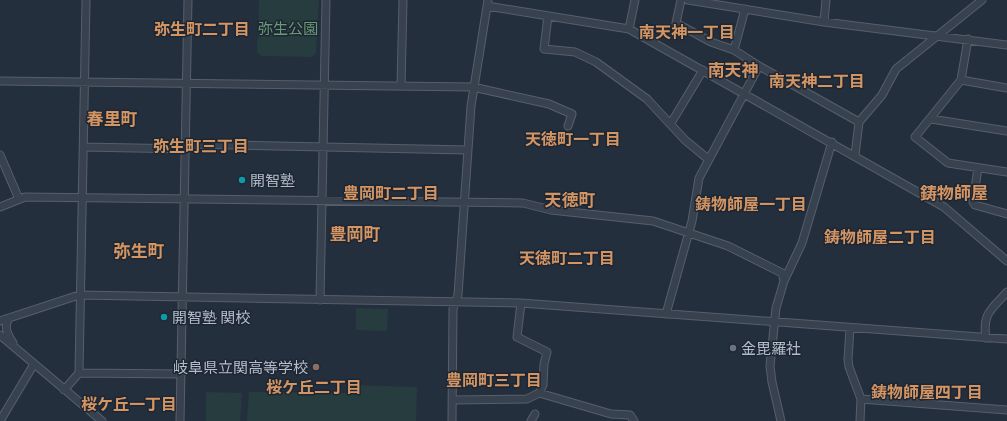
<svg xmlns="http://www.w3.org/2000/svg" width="1007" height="421" font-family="'Titillium Web','Noto Sans JP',sans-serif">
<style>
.green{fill:#263c3f}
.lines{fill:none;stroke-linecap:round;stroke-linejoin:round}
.minor-casing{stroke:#565f6c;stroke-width:9}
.minor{stroke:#38414e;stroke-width:7}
.culture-dot{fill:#0f9aa8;stroke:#1d2633;stroke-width:1.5}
.worship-dot{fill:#6b7280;stroke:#1d2633;stroke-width:1.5}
.education-dot{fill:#8d6e63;stroke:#1d2633;stroke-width:1.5}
.labels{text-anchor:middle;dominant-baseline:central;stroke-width:3;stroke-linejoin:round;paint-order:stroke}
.park-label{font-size:15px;fill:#6b9a76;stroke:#1d2633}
.poi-label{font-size:15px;fill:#b4bcc9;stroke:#1d2633;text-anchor:start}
.neighbourhood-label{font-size:16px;font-weight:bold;fill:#d59563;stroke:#1d2633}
.quarter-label{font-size:17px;font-weight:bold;fill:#d59563;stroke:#1d2633}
</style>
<rect width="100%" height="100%" fill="#242f3e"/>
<!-- green -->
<path class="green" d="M 259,0 L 319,0 L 316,53 L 312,57 L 261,56 L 257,52 Z
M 356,308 L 388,309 L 387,331 L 356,330 Z
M 353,385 L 417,387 L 416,421 L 247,421 L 249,392 L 353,393 Z
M 206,392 L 242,393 L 240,421 L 206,421 Z"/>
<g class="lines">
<defs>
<path id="minor" d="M 681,0 L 676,23 L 711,42 L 734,50
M 688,0 L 824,22 L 1007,45
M 487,6 L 629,29 L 944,207 L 1007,261
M 745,9 L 734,50 L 759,66 L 859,122
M 548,16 L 544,49 L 575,52 L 596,62 L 647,99 L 685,140 L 708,159
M 824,22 L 826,0
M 629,29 L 635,0
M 968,39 L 961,80 L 915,137 L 948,163 L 1007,172
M 961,80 L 1007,88
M 0,81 L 473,87 L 549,104 L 572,114 L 568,126
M 401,86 L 403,0
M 931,119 L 1007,131
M 671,123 L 703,70
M 185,144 L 467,150
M 84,147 L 185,149
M 0,155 L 19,199
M 855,155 L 859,122 L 882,95 L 896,69 L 982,0
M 978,168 L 973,202 L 975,205 L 1007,214
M 0,207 L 25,197 L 523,203 L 551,210 L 653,221 L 728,246 L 782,273 L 784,281
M 320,300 L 326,0
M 666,314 L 692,221 L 699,178 L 759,66
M 9,318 C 3,327 8,335 13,343
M 0,321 L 79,295 L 521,303 L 1007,339
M 850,328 L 848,359 L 849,367 L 861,399 L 860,421
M 0,335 L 102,421
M 986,338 C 982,313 992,309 1007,292
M 79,373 L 181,374
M 64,390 L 79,373 L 86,0
M 539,393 L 611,414 L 630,415 L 634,421
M 861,399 L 1007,410
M 452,400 L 527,399 L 539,393 L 543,385 L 544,364 L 547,352 L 517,337 L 521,303
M 0,421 L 34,364
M 180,421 L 188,0
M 452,421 L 453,309 L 458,295 L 471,106 L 488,0
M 531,421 L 535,414
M 781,421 L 772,382 L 770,366 L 776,308 L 784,281 L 802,243 L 832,142"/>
</defs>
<!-- minor casing -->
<use href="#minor" class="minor-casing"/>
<!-- minor -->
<use href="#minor" class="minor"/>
</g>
<!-- markers -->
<g class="culture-dot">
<circle cx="242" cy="180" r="4"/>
<circle cx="164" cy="317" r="4"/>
</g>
<circle class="worship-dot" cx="733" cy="348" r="4"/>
<circle class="education-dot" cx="316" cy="367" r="4"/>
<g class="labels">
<!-- park labels -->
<g class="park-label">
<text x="288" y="28">弥生公園</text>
</g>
<!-- poi labels -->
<g class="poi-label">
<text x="250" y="180">開智塾</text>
<text x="172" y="317">開智塾 関校</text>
<text x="741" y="348">金毘羅社</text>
<text x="308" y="367" text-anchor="end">岐阜県立関高等学校</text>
</g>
<!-- neighbourhood labels -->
<g class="neighbourhood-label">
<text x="202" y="29">弥生町二丁目</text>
<text x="687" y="32">南天神一丁目</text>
<text x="817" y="81">南天神二丁目</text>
<text x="573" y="139">天徳町一丁目</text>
<text x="201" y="146">弥生町三丁目</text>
<text x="391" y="193">豊岡町二丁目</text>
<text x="751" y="204">鋳物師屋一丁目</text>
<text x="880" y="237">鋳物師屋二丁目</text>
<text x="567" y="258">天徳町二丁目</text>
<text x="494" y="380">豊岡町三丁目</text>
<text x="314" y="387">桜ケ丘二丁目</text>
<text x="927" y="392">鋳物師屋四丁目</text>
<text x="129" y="404">桜ケ丘一丁目</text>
</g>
<!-- quarter labels -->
<g class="quarter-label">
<text x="733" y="70">南天神</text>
<text x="112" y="119">春里町</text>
<text x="954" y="193">鋳物師屋</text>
<text x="570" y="200">天徳町</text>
<text x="355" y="234">豊岡町</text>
<text x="139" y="251">弥生町</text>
</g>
</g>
</svg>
